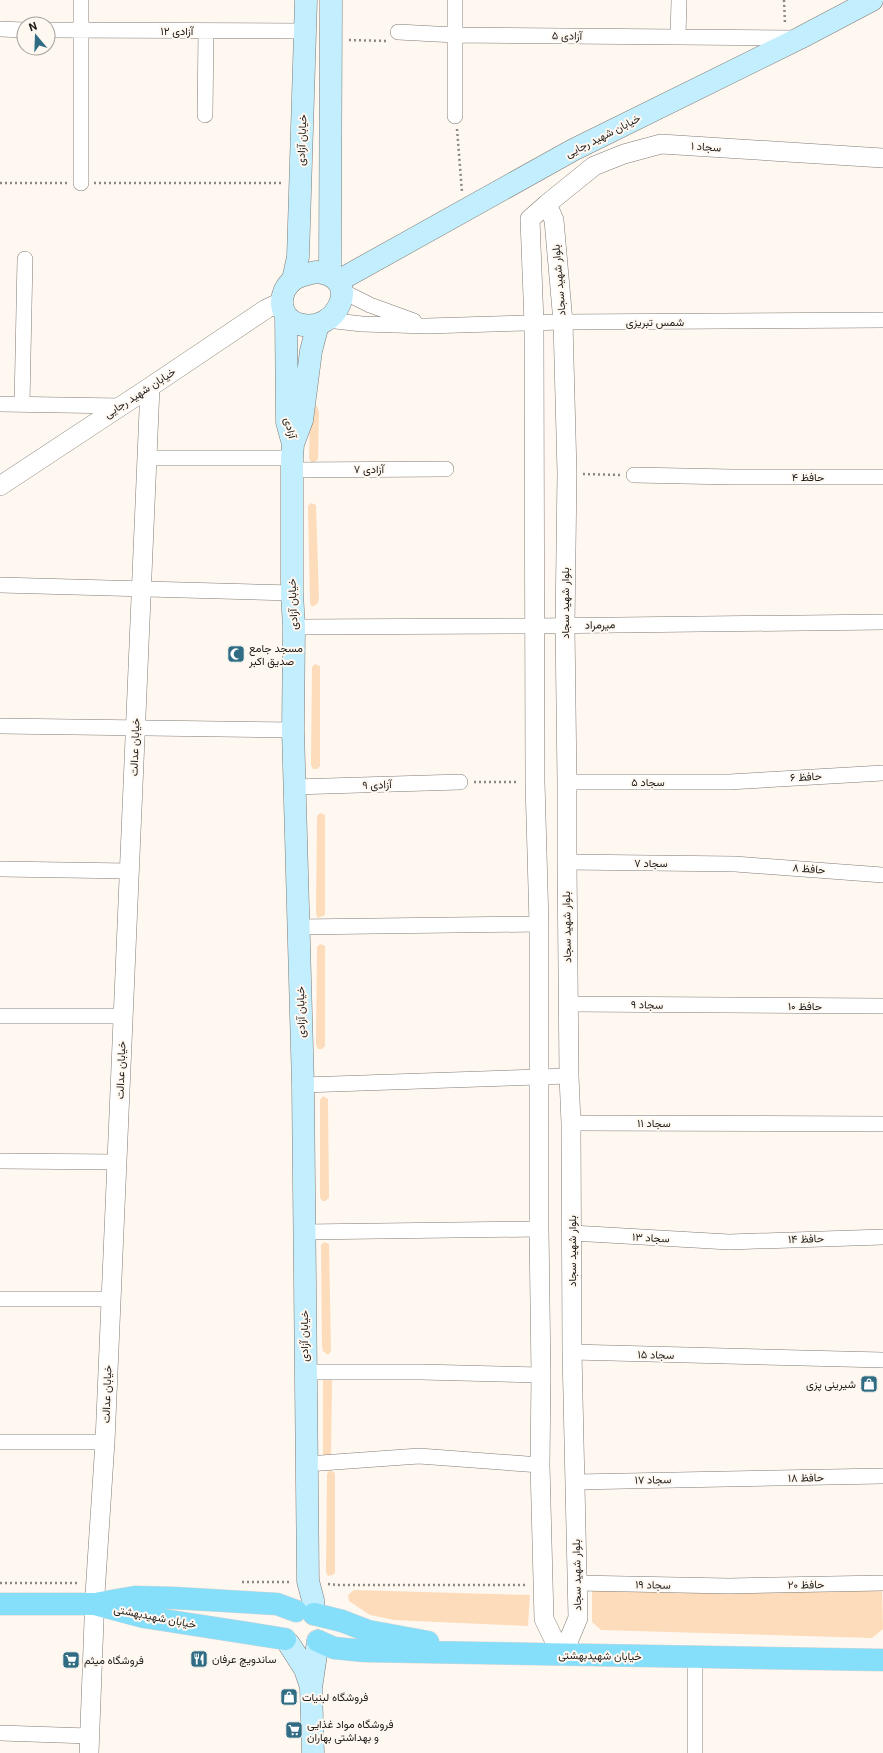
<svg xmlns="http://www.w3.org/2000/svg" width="883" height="1753" font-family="Roboto,Vazirmatn,sans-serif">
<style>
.green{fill:#fcdcba}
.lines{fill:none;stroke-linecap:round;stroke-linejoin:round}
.minor-casing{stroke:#817b75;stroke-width:16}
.tertiary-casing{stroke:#817b75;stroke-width:20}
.secondary-casing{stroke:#817b75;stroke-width:23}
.primary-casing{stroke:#d6d6d6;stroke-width:23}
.path{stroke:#8b8782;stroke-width:2.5;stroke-dasharray:2 3;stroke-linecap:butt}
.minor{stroke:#fff;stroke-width:15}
.tertiary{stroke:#fff;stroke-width:19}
.secondary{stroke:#c2eefd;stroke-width:22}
.primary{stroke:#85defa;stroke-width:22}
.labels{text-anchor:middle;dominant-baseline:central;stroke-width:4;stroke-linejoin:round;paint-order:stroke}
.street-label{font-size:11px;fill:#1e1c19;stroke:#fff8f1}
.poi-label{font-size:11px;fill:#1e1c19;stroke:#fff8f1;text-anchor:start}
</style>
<rect width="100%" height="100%" fill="#fff8f1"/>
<!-- green -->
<path class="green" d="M 312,406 L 317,406 L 319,412 L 318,459 L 315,462 L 311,462 L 309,458 L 310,411 Z
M 311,503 L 316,505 L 319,600 L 317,604 L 312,607 L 310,603 L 308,506 Z
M 315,664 L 320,666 L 320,766 L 317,769 L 313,769 L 311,765 L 312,667 Z
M 320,813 L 325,815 L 325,915 L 318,918 L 316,914 L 317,816 Z
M 320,944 L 325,946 L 325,1046 L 322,1049 L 318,1049 L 316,1045 L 317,947 Z
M 323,1096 L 328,1099 L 329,1198 L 325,1201 L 322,1201 L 320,1197 L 320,1100 Z
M 324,1242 L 329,1244 L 331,1351 L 328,1355 L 323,1351 L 322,1346 L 321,1245 Z
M 330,1376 L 332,1380 L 331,1456 L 325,1459 L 323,1455 L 323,1379 Z
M 330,1470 L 335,1473 L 335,1573 L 332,1575 L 328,1576 L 326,1572 L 327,1474 Z
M 882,1589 L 883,1629 L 872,1638 L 601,1630 L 592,1622 L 592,1590 Z
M 354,1590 L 530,1595 L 528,1626 L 394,1620 L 370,1615 L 349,1601 L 348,1595 Z"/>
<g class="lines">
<defs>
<path id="minor" d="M 81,0 L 81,183
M 0,29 L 24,30
M 48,30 L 305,31
M 398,32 L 455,35 L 795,38
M 678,37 L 679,0
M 205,115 L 206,31
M 455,116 L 455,0
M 342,291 L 370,305 L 414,321
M 327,320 L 362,324 L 427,326 L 563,322 L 883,320
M 0,404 L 121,406
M 22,404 L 25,259
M 148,458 L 292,458
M 292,470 L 446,469
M 634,475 L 732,477 L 883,477
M 0,585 L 292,593
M 294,627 L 535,626 L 883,622
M 0,726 L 293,730
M 567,782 L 729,782 L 883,773
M 294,787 L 460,782
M 567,862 L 735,864 L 883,875
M 0,869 L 129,871
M 299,927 L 539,924
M 568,1004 L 883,1006
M 0,1016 L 123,1016
M 303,1085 L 569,1076
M 571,1123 L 883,1124
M 0,1161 L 117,1162
M 304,1232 L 539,1229
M 572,1233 L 729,1242 L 883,1237
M 0,1299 L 112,1299
M 572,1352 L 883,1360
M 305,1372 L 421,1372 L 541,1375
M 0,1442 L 105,1442
M 307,1464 L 419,1456 L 540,1465
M 576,1482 L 883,1476
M 577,1583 L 729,1586 L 883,1583
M 0,1733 L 89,1736
M 695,1753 L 695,1657"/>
<path id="tertiary" d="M 547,204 L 554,220 L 563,322 L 567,473 L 565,626 L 567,782 L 567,862 L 569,1076 L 571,1123 L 572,1352 L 578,1618 L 562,1656 L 544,1619 L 540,1465 L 541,1375 L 539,1229 L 539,924 L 535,782 L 534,323 L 530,219 Z
M 547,204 L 594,166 L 624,154 L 661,144 L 883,158
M 0,486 L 150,387 L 266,309 L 281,302
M 89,1753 L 95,1594 L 105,1442 L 150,387"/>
<path id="secondary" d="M 316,272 C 365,276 336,336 299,324 C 278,318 277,293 293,280 C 299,275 308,274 316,272 Z
M 330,275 L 331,0
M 293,280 L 298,257 L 306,0
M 338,281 L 573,150 L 800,38 L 872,0
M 286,316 L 287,422 L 293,444
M 314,1614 L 313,1600 L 308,1581 L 303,1085 L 293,730 L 294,627 L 292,593 L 292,458 L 293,444 L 302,420 L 311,351 L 318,324
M 289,1644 L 305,1669 L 311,1687
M 313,1753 L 311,1688 L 318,1641"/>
<path id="primary" d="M 100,1603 L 135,1597 L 174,1598 L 277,1604 L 296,1611
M 0,1604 L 95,1604 L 144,1617 L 285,1639
M 314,1614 L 342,1621 L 368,1631 L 428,1642
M 318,1641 L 334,1648 L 365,1651 L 883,1660"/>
</defs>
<!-- minor casing -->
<use href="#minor" class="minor-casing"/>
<!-- tertiary casing -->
<use href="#tertiary" class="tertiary-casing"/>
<!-- secondary casing -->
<use href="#secondary" class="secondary-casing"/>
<!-- primary casing -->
<use href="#primary" class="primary-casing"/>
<!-- path -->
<path class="path" d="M 784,0 L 785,24
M 349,40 L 386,41
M 457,129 L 462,192
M 0,183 L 67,183
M 94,183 L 281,183
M 583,474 L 620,475
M 474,782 L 519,782
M 242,1582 L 289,1582
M 0,1583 L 79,1583
M 328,1584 L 337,1585 L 527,1585"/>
<!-- minor -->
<use href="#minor" class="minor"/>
<!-- tertiary -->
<use href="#tertiary" class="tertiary"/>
<!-- secondary -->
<use href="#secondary" class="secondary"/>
<!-- primary -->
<use href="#primary" class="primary"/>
</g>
<!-- icons -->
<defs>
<symbol id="mosque-square" viewBox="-11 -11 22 22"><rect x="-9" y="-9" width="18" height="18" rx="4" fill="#306d84" stroke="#fff8f1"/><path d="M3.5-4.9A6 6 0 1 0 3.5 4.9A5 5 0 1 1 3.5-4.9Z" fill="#fff"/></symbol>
<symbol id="shop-square" viewBox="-11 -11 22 22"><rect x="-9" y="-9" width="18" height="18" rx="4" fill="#306d84" stroke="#fff8f1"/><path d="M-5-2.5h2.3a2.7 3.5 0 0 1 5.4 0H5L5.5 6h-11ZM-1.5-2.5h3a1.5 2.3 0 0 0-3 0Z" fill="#fff"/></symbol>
<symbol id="restaurant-square" viewBox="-11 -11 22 22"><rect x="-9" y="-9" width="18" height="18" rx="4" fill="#306d84" stroke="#fff8f1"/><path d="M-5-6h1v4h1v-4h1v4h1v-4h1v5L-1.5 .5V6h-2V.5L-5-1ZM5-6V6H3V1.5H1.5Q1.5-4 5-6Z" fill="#fff"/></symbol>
<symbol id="supermarket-square" viewBox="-11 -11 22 22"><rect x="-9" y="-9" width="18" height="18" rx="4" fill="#306d84" stroke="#fff8f1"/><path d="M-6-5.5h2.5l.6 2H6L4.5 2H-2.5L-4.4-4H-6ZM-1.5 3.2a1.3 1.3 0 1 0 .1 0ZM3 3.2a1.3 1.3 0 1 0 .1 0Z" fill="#fff"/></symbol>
</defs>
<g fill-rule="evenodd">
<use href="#mosque-square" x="226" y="644" width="20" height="20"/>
<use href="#shop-square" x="859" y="1374" width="20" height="20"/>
<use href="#restaurant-square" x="189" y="1649" width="20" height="20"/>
<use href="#supermarket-square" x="61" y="1650" width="20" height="20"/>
<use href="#shop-square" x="279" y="1687" width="20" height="20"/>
<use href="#supermarket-square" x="284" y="1720" width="20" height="20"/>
</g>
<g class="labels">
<!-- street labels -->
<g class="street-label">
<text x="177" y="31">آزادی ۱۲</text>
<text transform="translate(567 36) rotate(1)">آزادی ۵</text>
<text transform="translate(603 136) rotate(-27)">خیابان شهید رجایی</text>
<text transform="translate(302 140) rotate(-88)">خیابان آزادی</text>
<text transform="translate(706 147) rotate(4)">سجاد ۱</text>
<text transform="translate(559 280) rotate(-95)">بلوار شهید سجاد</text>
<text x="655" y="322">شمس تبریزی</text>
<text transform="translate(140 393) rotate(-33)">خیابان شهید رجایی</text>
<text transform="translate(290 428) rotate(77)">آزادی</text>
<text x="369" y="469">آزادی ۷</text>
<text x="808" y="477">حافظ ۴</text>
<text transform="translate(565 603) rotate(-90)">بلوار شهید سجاد</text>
<text transform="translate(293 604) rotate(-92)">خیابان آزادی</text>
<text transform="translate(600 625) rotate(-1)">میرمراد</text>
<text transform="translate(135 747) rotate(-88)">خیابان عدالت</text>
<text transform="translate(806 777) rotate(-3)">حافظ ۶</text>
<text x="648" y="782">سجاد ۵</text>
<text transform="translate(377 785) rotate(-2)">آزادی ۹</text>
<text x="651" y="863">سجاد ۷</text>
<text transform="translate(809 869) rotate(4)">حافظ ۸</text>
<text transform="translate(567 927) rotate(-91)">بلوار شهید سجاد</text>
<text transform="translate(647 1005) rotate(1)">سجاد ۹</text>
<text x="805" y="1006">حافظ ۱۰</text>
<text transform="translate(301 1012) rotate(-91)">خیابان آزادی</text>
<text transform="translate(121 1070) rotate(-88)">خیابان عدالت</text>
<text x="654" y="1123">سجاد ۱۱</text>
<text transform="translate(651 1238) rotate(3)">سجاد ۱۳</text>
<text transform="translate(806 1239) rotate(-2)">حافظ ۱۴</text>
<text transform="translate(572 1251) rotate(-90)">بلوار شهید سجاد</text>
<text transform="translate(304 1336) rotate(-90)">خیابان آزادی</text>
<text transform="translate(656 1355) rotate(1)">سجاد ۱۵</text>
<text transform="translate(107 1394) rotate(-88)">خیابان عدالت</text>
<text transform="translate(806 1478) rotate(-1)">حافظ ۱۸</text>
<text transform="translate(653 1480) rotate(-1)">سجاد ۱۷</text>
<text transform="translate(577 1575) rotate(-91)">بلوار شهید سجاد</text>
<text transform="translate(653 1585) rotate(1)">سجاد ۱۹</text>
<text transform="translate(806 1585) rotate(-1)">حافظ ۲۰</text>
<text transform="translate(155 1617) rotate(11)">خیابان شهیدبهشتی</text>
<text transform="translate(600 1656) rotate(1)">خیابان شهیدبهشتی</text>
</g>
<!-- poi labels -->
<g class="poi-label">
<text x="249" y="648">مسجد جامع<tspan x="249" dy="13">صدیق اکبر</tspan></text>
<text x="856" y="1384" text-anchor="end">شیرینی پزی</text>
<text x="212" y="1659">ساندویچ عرفان</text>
<text x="84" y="1660">فروشگاه میثم</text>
<text x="302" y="1697">فروشگاه لبنیات</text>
<text x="307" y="1724">فروشگاه مواد غذایی<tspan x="307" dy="13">و بهداشتی بهاران</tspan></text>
</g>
</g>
<!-- north arrow -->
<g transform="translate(36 36) rotate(341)"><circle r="19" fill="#fff8f1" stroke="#a5a09b"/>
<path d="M0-3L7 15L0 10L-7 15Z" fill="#306d84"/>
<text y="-6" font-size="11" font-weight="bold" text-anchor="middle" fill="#1e1c19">N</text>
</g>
</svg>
